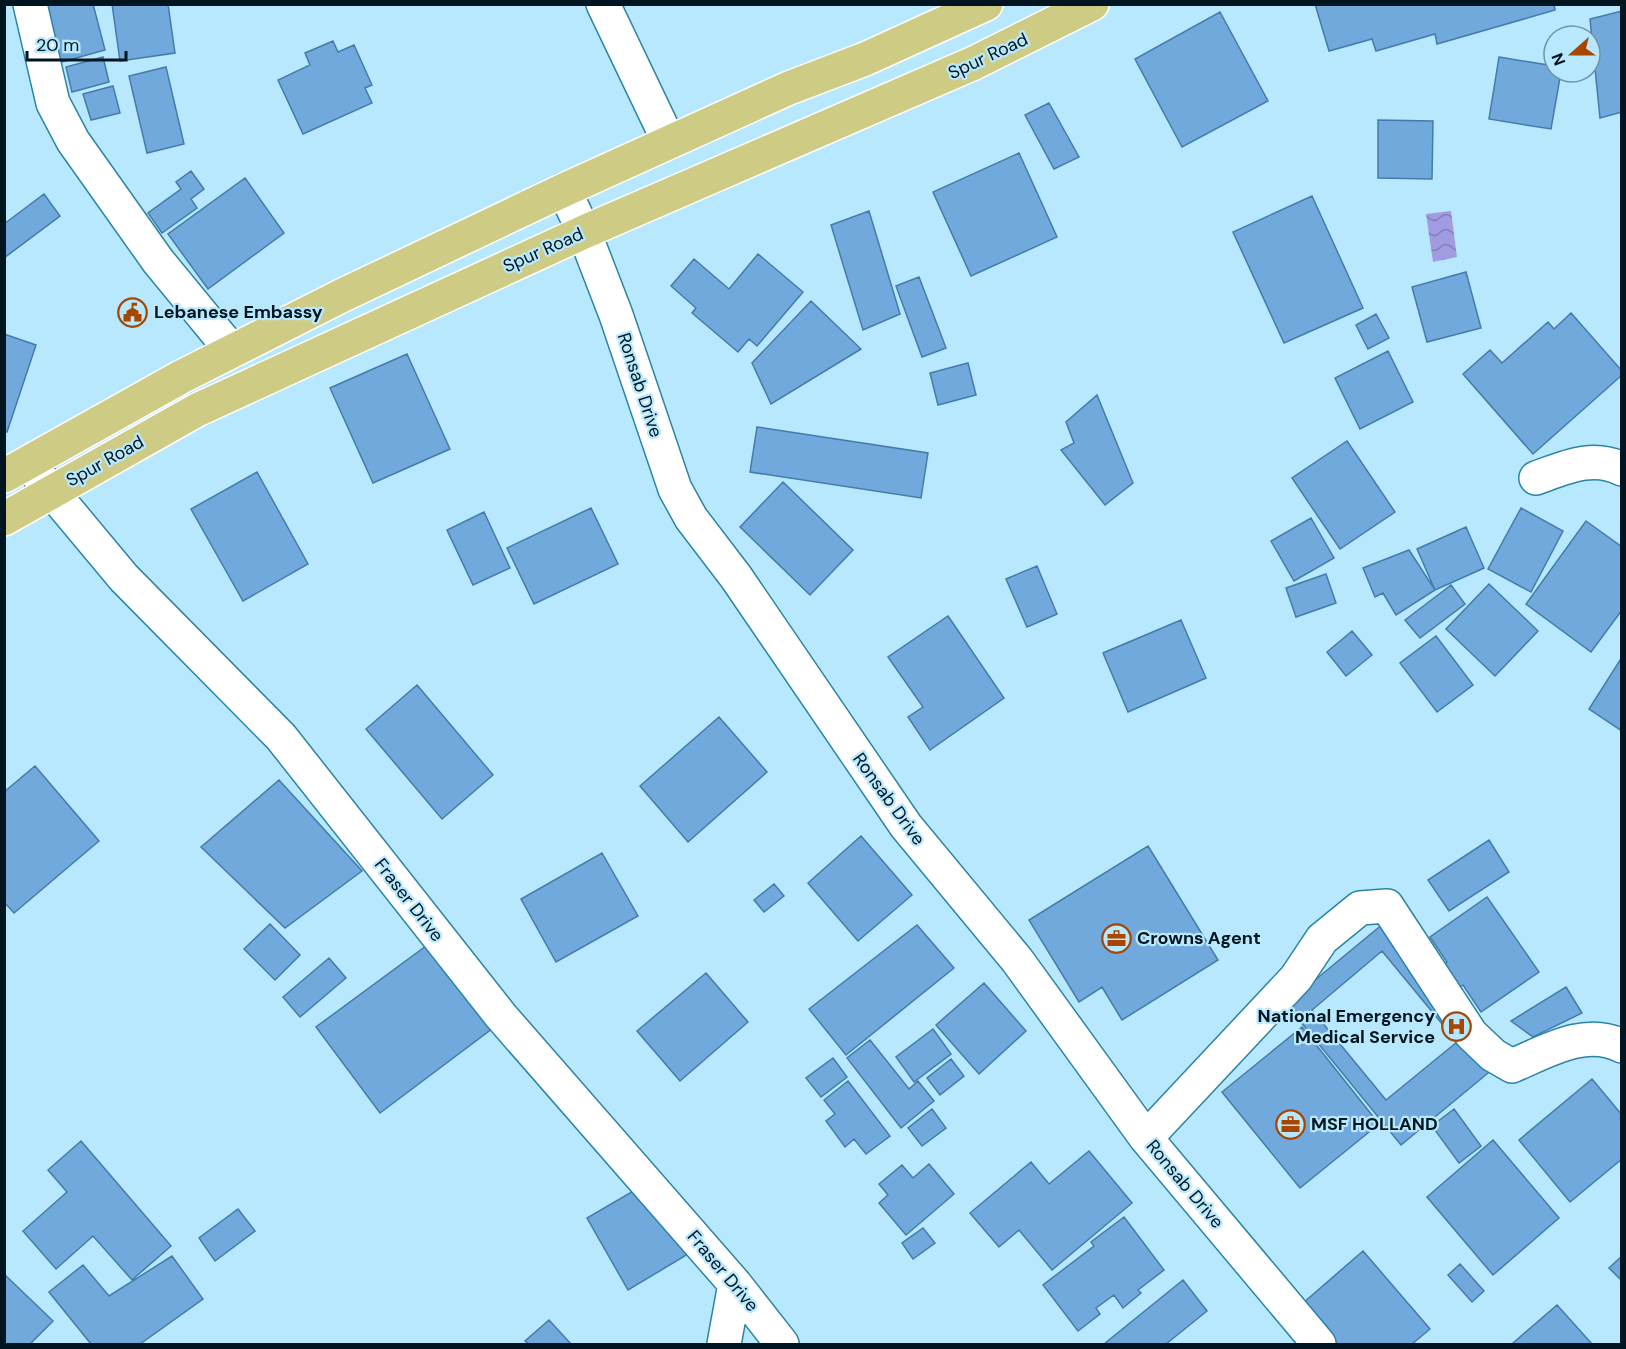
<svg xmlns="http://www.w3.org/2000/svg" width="1626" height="1349" font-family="'DM Sans',sans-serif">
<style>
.water{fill:url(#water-waves)}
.building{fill:#71a9dc;stroke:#437bab;stroke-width:1.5;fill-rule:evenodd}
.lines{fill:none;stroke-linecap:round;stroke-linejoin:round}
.minor-casing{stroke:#2c84a5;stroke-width:36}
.major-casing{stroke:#fff;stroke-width:36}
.minor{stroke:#fff;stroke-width:33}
.major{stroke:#cecb85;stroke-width:33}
.labels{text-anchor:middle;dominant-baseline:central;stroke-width:4.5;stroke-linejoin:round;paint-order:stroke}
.street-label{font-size:18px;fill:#00151f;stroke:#b8e8fd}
.poi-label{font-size:18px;font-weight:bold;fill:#00151f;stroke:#b8e8fd;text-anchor:start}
</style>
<defs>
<pattern id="water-waves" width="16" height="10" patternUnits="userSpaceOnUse" patternTransform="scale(1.5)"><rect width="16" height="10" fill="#a19ce2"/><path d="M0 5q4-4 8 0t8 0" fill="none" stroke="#817eb7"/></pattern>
</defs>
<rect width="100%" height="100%" fill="#b8e8fd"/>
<!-- water -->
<path class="water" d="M 1451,211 L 1457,257 L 1433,262 L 1426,214 Z"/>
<!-- building -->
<path class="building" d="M 41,4 L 93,4 L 105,50 L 58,63 Z
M 112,4 L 168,4 L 175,53 L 120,61 Z
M 1315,4 L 1554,4 L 1555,10 L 1437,44 L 1435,34 L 1376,51 L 1372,39 L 1329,51 Z
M 1622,11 L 1622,112 L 1600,118 L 1590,19 Z
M 1220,12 L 1268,101 L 1182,147 L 1135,59 Z
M 333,41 L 338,52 L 354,45 L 372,85 L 365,88 L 372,103 L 303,134 L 278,80 L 310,65 L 305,53 Z
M 103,57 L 109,82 L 72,92 L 66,67 Z
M 1499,57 L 1554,66 L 1554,72 L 1561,72 L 1551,129 L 1489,119 Z
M 166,67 L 184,144 L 147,153 L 129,76 Z
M 113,86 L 120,113 L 91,120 L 83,94 Z
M 1049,103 L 1079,157 L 1054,169 L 1025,115 Z
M 1378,120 L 1433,121 L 1432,179 L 1378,178 Z
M 1019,153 L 1057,237 L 971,276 L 933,192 Z
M 191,171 L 204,189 L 191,199 L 197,208 L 162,233 L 148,213 L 181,189 L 176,182 Z
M 245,178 L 284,233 L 208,289 L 168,234 Z
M 44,194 L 60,216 L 4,258 L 4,224 Z
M 1312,196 L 1363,308 L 1284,343 L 1233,232 Z
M 869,211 L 900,314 L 863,330 L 831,225 Z
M 758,254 L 803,292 L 757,346 L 749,339 L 738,352 L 692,313 L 696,308 L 671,286 L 694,259 L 729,289 Z
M 1466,272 L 1481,328 L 1427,342 L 1412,287 Z
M 919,277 L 946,348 L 922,357 L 896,286 Z
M 811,301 L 861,349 L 771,404 L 752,363 Z
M 1571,313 L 1622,371 L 1622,375 L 1533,454 L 1463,374 L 1490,350 L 1502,363 L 1548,322 L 1554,329 Z
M 1376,314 L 1389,338 L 1368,349 L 1356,325 Z
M 4,334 L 36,345 L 7,432 L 4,432 Z
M 1388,351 L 1413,402 L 1360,429 L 1335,378 Z
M 407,354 L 450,449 L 373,483 L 330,388 Z
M 968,363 L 976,395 L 938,405 L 930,373 Z
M 1097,395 L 1133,483 L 1105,505 L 1061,450 L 1074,443 L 1066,422 Z
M 757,427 L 928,453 L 921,498 L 750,472 Z
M 1347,441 L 1395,512 L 1340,549 L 1292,478 Z
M 257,472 L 308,564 L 243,601 L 191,509 Z
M 783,482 L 853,550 L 810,595 L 740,527 Z
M 591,508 L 618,564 L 534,604 L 507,548 Z
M 1521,508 L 1563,531 L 1531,592 L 1488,569 Z
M 484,512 L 510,568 L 473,585 L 447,530 Z
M 1311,518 L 1334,558 L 1294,581 L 1271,541 Z
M 1586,521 L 1622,547 L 1622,610 L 1591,652 L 1526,604 Z
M 1466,527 L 1484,568 L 1435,590 L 1417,549 Z
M 1409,550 L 1435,590 L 1396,615 L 1383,593 L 1375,597 L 1363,568 Z
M 1037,566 L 1057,614 L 1027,627 L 1006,579 Z
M 1326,574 L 1336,603 L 1296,617 L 1286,588 Z
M 1489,584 L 1538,631 L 1495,676 L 1446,629 Z
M 1451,585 L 1465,604 L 1420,638 L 1405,620 Z
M 948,616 L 1004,698 L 930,750 L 908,717 L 923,707 L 888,657 Z
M 1181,620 L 1206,678 L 1128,712 L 1103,653 Z
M 1352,631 L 1372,655 L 1346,676 L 1327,652 Z
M 1436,636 L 1473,685 L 1437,712 L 1400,663 Z
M 1622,657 L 1622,731 L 1589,709 Z
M 417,685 L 493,775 L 442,819 L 366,729 Z
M 719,717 L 767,772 L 688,842 L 640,786 Z
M 35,766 L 99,841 L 14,913 L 4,902 L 4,792 Z
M 279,780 L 362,871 L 285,928 L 201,847 Z
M 861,836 L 912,895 L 858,941 L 808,883 Z
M 1489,840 L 1509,872 L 1449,911 L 1428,880 Z
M 1148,846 L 1218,960 L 1122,1020 L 1102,987 L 1079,1002 L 1029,920 Z
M 602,853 L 638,916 L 556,962 L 521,899 Z
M 774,884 L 784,896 L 764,912 L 754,900 Z
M 1487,897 L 1539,972 L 1481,1012 L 1463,985 L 1450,994 L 1434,971 L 1447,962 L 1430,937 Z
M 1384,923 L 1499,1064 L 1401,1145 L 1286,1004 ZM 1382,951 L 1457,1042 L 1386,1100 L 1312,1010 Z
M 270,924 L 300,955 L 275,980 L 244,949 Z
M 917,925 L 954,968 L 846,1055 L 809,1009 Z
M 430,943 L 493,1028 L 380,1113 L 316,1027 Z
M 329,958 L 346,978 L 300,1017 L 283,997 Z
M 706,973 L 748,1022 L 680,1081 L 637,1031 Z
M 984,983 L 1026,1031 L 979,1074 L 936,1025 Z
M 1566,987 L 1582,1013 L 1533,1037 L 1511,1021 Z
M 1302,1027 L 1379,1124 L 1300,1188 L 1222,1092 Z
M 933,1029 L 951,1054 L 914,1082 L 896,1057 Z
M 870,1040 L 909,1089 L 918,1081 L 934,1101 L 901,1128 L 847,1058 Z
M 833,1058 L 847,1077 L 821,1097 L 806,1078 Z
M 951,1059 L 964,1076 L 940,1095 L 927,1078 Z
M 1592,1079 L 1622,1115 L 1622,1159 L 1570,1202 L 1519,1140 Z
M 848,1081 L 890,1136 L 866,1154 L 854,1139 L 845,1147 L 826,1121 L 835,1114 L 824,1100 Z
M 932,1109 L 946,1128 L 922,1146 L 908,1128 Z
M 1454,1109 L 1481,1146 L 1459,1163 L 1432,1126 Z
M 1493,1140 L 1559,1218 L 1493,1275 L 1427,1197 Z
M 81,1141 L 171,1246 L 132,1280 L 93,1236 L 56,1269 L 23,1231 L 67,1192 L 48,1170 Z
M 1089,1151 L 1132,1203 L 1052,1270 L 1019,1230 L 999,1247 L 970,1213 L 1031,1162 L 1049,1184 Z
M 929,1164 L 954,1194 L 906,1235 L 879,1203 L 888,1195 L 879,1184 L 902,1165 L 913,1178 Z
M 647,1183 L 688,1254 L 628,1290 L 587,1218 Z
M 238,1209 L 255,1231 L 215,1261 L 199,1238 Z
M 1124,1217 L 1164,1270 L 1138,1290 L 1141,1293 L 1123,1308 L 1114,1295 L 1096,1308 L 1100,1314 L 1078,1331 L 1043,1285 L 1094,1246 L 1091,1242 Z
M 923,1228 L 935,1243 L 913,1259 L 902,1243 Z
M 1363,1251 L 1430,1329 L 1412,1344 L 1325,1344 L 1295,1310 Z
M 172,1256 L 203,1299 L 140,1344 L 91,1344 L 49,1292 L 83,1265 L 109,1296 Z
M 1622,1256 L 1622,1281 L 1609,1268 Z
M 1460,1264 L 1484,1291 L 1472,1302 L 1448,1275 Z
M 4,1274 L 53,1321 L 30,1344 L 4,1344 Z
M 1183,1280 L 1207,1311 L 1166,1344 L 1104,1344 Z
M 1557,1305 L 1592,1344 L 1512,1344 Z
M 549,1320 L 571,1344 L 529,1344 L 525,1341 Z"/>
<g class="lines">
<defs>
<path id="minor" d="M 30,4 L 53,103 L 73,141 L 158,261 L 232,351
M 603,4 L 669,142
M 564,190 L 584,232 L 616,315 L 675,489 L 691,518 L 736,577 L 906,826 L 1017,960 L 1146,1138 L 1319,1344
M 28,463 L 124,578 L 281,737 L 501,1016 L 735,1284 L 782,1344
M 1536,478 C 1564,468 1593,454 1622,469
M 1146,1138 L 1296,978 L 1322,939 L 1360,908 L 1387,906 L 1471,1034 L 1493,1055 L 1512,1066 C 1545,1052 1585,1027 1622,1046
M 724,1344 L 735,1284"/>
<path id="major" d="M 4,476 L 181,377 L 343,295 L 564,190 L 789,88 L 865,59 L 986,4
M 4,519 L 197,410 L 584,232 L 974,63 L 1092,4"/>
</defs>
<!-- minor casing -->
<use href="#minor" class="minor-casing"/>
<!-- major casing -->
<use href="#major" class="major-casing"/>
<!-- minor -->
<use href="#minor" class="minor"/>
<!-- major -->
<use href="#major" class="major"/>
</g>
<!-- icons -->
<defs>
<symbol id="civic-ring" viewBox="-11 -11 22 22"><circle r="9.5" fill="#b8e8fd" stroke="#a74600" stroke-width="1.5"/><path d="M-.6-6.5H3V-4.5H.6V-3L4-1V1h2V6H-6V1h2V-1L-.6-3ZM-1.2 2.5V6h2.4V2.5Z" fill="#a74600"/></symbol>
<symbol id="office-ring" viewBox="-11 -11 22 22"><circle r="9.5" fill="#b8e8fd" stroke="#a74600" stroke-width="1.5"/><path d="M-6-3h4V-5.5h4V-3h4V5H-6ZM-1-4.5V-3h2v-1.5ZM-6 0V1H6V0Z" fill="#a74600"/></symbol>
<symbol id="hospital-ring" viewBox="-11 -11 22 22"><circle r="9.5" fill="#b8e8fd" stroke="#a74600" stroke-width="1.5"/><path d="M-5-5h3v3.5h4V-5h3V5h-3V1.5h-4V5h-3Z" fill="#a74600"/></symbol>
</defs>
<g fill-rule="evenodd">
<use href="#civic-ring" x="116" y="296" width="33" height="33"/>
<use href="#office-ring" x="1100" y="922" width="33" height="33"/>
<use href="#hospital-ring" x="1440" y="1010" width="33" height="33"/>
<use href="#office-ring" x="1274" y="1108" width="33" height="33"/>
</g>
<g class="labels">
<!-- street labels -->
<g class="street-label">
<text transform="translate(988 56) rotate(-25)">Spur Road</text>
<text transform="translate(543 250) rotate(-24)">Spur Road</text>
<text transform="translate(640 385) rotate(72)">Ronsab Drive</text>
<text transform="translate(105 461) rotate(-29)">Spur Road</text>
<text transform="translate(889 799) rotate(54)">Ronsab Drive</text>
<text transform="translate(409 900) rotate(52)">Fraser Drive</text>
<text transform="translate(1185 1184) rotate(50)">Ronsab Drive</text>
<text transform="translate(723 1271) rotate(50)">Fraser Drive</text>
</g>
<!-- poi labels -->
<g class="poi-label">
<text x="154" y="312">Lebanese Embassy</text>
<text x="1137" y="938">Crowns Agent</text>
<text x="1435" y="1016" text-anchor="end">National Emergency<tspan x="1435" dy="21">Medical Service</tspan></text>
<text x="1311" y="1124">MSF HOLLAND</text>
</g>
</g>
<!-- border -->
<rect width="1626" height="1349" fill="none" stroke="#00151f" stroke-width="12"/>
<!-- north arrow -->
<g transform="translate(1572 54) rotate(249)"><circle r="28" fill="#b8e8fd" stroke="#6e94a4" stroke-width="1.5"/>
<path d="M0-4.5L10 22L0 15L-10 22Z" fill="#a74600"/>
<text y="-9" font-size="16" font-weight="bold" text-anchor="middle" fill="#00151f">N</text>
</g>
<!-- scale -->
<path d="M27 51v9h99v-9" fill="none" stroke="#00151f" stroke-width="3"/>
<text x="36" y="51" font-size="18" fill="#00151f" stroke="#b8e8fd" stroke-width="4.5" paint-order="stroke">20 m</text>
</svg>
